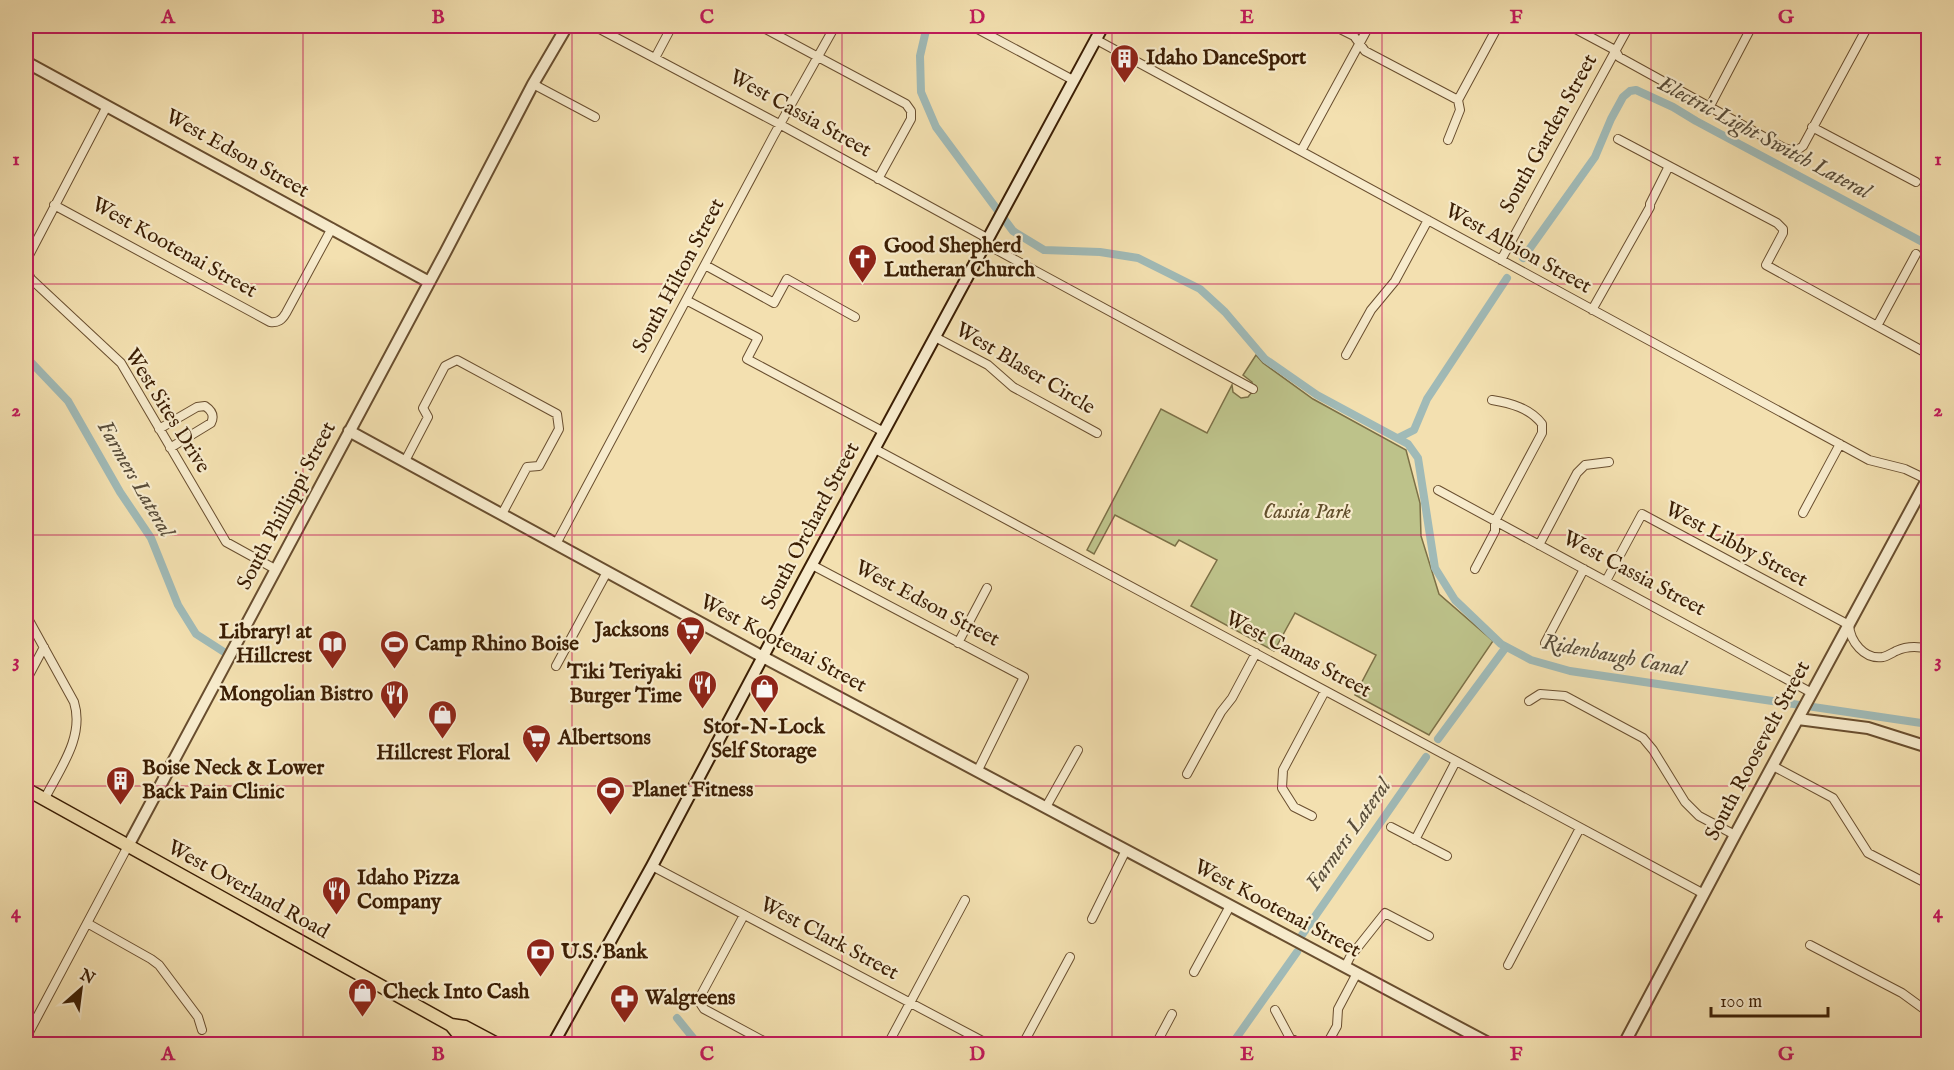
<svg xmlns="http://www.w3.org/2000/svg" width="1954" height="1070" font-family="'IM FELL English',serif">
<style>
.green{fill:#bdc28a;stroke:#7c7047;stroke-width:1.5}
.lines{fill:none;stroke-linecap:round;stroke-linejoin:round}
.canal{stroke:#a0bab7;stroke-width:8}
.minor-casing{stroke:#694e2f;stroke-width:10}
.tertiary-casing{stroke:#694e2f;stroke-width:14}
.secondary-casing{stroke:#3b1e04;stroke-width:14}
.primary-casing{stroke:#3b1e04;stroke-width:15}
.minor{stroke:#f7ebcc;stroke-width:8}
.tertiary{stroke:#f7ebcc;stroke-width:10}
.secondary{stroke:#f7ebcc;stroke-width:10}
.primary{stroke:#f3e0b0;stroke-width:12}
.grid{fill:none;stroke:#c2185b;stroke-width:1.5;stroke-opacity:0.55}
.labels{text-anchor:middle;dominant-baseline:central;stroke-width:4.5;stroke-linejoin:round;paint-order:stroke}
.poi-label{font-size:21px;font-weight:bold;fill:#3b1e04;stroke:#f7ebcc;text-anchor:start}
.street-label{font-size:21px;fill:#3b1e04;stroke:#f7ebcc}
.park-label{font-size:21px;font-style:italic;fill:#624f2c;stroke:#f7ebcc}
.water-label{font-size:22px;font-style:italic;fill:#594d3a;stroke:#f7ebcc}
.neatline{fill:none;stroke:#c2185b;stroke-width:2}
.grid-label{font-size:20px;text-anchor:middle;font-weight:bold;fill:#c2185b}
</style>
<rect width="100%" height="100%" fill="#f3e0b0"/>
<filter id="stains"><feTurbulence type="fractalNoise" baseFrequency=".00333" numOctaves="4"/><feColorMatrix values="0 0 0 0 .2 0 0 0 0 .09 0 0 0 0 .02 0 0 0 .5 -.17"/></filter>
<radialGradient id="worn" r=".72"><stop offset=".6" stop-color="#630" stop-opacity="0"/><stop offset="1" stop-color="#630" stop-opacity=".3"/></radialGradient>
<!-- green -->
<path class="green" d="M 1256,355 L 1263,363 L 1313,399 L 1406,450 L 1420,503 L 1421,536 L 1439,594 L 1493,641 L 1429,735 L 1355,695 L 1376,655 L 1295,613 L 1274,651 L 1191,606 L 1217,560 L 1179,540 L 1175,546 L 1115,515 L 1094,554 L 1087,550 L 1161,409 L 1207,433 L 1232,385 L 1233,392 L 1241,398 L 1248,397 L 1252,392 L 1252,382 L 1243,375 Z"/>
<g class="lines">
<!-- canal -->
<path class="canal" d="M 927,26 L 920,56 L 921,92 L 936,127 L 1013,231 L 1044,250 L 1100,252 L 1138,258 L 1200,289 L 1225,312 L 1265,359 L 1317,395 L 1408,444 L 1418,458 L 1435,568 L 1455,600 L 1501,644 L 1531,660 L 1570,671 L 1928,724
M 1523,258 L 1595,157 L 1611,119 L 1623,97 L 1630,91 L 1636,90 L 1673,107 L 1696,121 L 1928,245
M 26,357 L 68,401 L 120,492 L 151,538 L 178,605 L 196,634 L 224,652
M 1398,438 L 1414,430 L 1427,399 L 1507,278
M 1438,739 L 1506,647
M 1302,935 L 1426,757
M 677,1018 L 698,1044
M 1232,1044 L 1297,952"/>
<defs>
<path id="minor" d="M 594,26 L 781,125 L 987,238
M 760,26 L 906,104 L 911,111 L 911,119 L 878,179
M 972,26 L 1073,80
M 1334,26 L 1354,36 L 1365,51 L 1458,100
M 1570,26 L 1615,50 L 1619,57 L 1784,148 L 1796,151 L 1803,146 L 1868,26
M 1095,39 L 1869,460 L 1905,469 L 1928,480
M 655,58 L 672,26
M 533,84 L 595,117
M 1709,108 L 1752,26
M 1812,127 L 1916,182
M 1618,139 L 1777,223 L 1783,229 L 1783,233 L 1766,265 L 1928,354
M 1448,140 L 1460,110 L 1458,100 L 1498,26
M 1301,151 L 1369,26
M 54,205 L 270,322 C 278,323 282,320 286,313 L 332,228
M 984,243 L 1253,389
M 1501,260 L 1629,26
M 26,261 L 107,106
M 705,265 L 774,303 L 787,279 L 855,317
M 26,269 L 31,279 L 121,363 L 226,542 L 275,569
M 686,300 L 758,338 L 747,359 L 884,432
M 1592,310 L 1650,207 L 1650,204 L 1669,166
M 1877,326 L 1916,254
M 935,337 L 988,365 L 1013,387 L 1097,433
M 1346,355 L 1371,310 L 1395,281 L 1428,220
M 159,429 L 197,407 L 205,406 C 211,410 215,415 211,423 L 170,448
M 875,449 L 1704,894
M 405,461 L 428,417 L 423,408 L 445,366 L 457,360 L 557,414 L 559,429 L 539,466 L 527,467 L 502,514
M 1438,490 L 1812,693
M 1803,513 L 1840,444
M 556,544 L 774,135 L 835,26
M 1539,545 L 1577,473 L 1585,465 L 1609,462
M 812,565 L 1024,677 L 978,770
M 1475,569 L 1495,531 L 1495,521 L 1542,433 L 1542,424 C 1530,408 1510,403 1492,400
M 1606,581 L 1642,514 L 1849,625 C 1850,641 1864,660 1883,657 C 1887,656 1892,653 1896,651 C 1907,646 1917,646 1928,649
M 26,615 L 74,702 C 85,737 59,770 44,800
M 958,643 L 987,588
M 1545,643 L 1584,569
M 556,666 L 607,572
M 26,681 L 44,647
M 1529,701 L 1540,694 L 1565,696 L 1643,738 L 1653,750 L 1685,802 L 1699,816 L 1735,835
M 1773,766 L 1833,798 L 1868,853 L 1922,881
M 1187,774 L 1221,712 L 1232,698 L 1256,653
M 1046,807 L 1078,750
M 1312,816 L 1294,807 L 1282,788 L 1283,770 L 1325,691
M 1391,827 L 1447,856
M 1415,840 L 1456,761
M 652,866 L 988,1044
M 744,915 L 701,995 L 700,1003 L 704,1009 L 769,1044
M 1092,919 L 1126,850
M 87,923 L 151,959 L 159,965 L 198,1017 L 202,1030
M 1810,945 L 1902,993 L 1928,1012
M 1508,965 L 1580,828
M 1345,967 L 1350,957 L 1385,913 L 1429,936
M 1194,972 L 1230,906
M 1275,1010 L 1290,1038 L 1302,1044
M 26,1038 L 128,846
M 26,1038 L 38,1044
M 888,1044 L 965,900
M 1023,1044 L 1070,957
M 1156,1044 L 1172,1014
M 1327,1044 L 1337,1026 L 1338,1009 L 1357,973"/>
<path id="tertiary" d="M 26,62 L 429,282
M 349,431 L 763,657 L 1490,1044
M 1798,719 L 1868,728 L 1928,747
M 128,846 L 446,251 L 533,84 L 567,26
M 1624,1044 L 1735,835 L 1928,478"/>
<path id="secondary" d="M 26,30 L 28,26
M 553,1044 L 652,866 L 803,581 L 1103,26"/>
<path id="primary" d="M 26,789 L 451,1025 L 465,1027 L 497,1044
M 451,1025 L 460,1036 L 476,1044"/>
</defs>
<!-- minor casing -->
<use href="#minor" class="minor-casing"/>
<!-- tertiary casing -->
<use href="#tertiary" class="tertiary-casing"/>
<!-- secondary casing -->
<use href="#secondary" class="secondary-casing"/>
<!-- primary casing -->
<use href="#primary" class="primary-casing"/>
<!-- minor -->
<use href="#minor" class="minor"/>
<!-- tertiary -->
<use href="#tertiary" class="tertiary"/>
<!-- secondary -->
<use href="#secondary" class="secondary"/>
<!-- primary -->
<use href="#primary" class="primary"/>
</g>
<!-- grid -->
<path class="grid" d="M 303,26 L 303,1044M 572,26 L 572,1044M 842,26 L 842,1044M 1112,26 L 1112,1044M 1382,26 L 1382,1044M 1651,26 L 1651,1044M 26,284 L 1928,284M 26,535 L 1928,535M 26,786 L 1928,786"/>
<!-- icons -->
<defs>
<symbol id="building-pin" viewBox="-11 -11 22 30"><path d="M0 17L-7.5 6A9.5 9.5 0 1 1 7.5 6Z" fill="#8f2418" stroke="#f7ebcc"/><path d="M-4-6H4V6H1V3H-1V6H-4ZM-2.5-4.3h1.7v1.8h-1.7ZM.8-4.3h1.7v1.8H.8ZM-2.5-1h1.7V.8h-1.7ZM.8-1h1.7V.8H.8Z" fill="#fff"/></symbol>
<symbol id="church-pin" viewBox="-11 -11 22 30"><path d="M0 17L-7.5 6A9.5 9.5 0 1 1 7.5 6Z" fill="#8f2418" stroke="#f7ebcc"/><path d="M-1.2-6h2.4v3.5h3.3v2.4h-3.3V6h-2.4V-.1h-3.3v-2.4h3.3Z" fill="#fff"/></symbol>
<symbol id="supermarket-pin" viewBox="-11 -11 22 30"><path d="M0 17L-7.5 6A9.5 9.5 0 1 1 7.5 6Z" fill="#8f2418" stroke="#f7ebcc"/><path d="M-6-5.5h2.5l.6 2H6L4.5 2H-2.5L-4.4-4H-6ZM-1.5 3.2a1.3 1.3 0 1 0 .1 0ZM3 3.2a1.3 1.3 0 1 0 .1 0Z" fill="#fff"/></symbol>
<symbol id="library-pin" viewBox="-11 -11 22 30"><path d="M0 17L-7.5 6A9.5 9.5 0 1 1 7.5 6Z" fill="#8f2418" stroke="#f7ebcc"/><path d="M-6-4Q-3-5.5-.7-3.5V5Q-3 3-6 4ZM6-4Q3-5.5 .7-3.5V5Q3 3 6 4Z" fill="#fff"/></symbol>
<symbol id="stadium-pin" viewBox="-11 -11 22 30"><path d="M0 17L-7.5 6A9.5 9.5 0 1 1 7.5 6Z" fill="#8f2418" stroke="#f7ebcc"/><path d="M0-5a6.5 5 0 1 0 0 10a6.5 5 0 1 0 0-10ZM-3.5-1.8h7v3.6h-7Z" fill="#fff"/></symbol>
<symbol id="restaurant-pin" viewBox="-11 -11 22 30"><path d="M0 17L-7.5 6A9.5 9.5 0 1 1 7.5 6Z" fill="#8f2418" stroke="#f7ebcc"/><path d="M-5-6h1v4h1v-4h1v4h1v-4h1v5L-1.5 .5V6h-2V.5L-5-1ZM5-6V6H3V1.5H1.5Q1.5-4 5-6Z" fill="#fff"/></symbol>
<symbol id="shop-pin" viewBox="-11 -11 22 30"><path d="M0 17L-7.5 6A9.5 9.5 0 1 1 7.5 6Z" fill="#8f2418" stroke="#f7ebcc"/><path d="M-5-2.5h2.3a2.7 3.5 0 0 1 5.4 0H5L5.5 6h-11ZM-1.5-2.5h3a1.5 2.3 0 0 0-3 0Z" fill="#fff"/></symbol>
<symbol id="bank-pin" viewBox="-11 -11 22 30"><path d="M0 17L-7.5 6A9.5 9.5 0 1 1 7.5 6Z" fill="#8f2418" stroke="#f7ebcc"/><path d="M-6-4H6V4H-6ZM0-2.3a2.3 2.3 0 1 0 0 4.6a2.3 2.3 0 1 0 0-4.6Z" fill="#fff"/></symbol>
<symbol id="pharmacy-pin" viewBox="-11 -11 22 30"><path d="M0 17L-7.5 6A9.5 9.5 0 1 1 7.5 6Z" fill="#8f2418" stroke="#f7ebcc"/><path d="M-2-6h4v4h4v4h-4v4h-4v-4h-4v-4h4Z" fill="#fff"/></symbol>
</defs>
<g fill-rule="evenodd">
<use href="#building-pin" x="1108" y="42" width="33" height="45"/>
<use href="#church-pin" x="846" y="242" width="33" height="45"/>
<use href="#supermarket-pin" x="674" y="614" width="33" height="45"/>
<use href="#library-pin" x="316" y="628" width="33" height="45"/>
<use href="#stadium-pin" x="378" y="628" width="33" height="45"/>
<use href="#restaurant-pin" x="686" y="668" width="33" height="45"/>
<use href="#shop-pin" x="748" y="672" width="33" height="45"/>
<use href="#restaurant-pin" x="378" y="678" width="33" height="45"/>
<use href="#shop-pin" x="426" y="698" width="33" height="45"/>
<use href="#supermarket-pin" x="520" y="722" width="33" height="45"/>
<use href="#building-pin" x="104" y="764" width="33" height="45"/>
<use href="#stadium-pin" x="594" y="774" width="33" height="45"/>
<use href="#restaurant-pin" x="320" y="874" width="33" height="45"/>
<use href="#bank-pin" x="524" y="936" width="33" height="45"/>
<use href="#shop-pin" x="346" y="976" width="33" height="45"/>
<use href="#pharmacy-pin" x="608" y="982" width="33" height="45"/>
</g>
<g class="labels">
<!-- poi labels -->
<g class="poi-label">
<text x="1146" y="58">Idaho DanceSport</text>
<text x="884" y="246">Good Shepherd<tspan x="884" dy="24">Lutheran Church</tspan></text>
<text x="669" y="630" text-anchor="end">Jacksons</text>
<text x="312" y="632" text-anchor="end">Library! at<tspan x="312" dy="24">Hillcrest</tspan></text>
<text x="415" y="644">Camp Rhino Boise</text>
<text x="682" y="672" text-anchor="end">Tiki Teriyaki<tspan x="682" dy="24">Burger Time</tspan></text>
<text x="373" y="694" text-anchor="end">Mongolian Bistro</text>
<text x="764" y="727" text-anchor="middle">Stor-N-Lock<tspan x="764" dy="24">Self Storage</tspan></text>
<text x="558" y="738">Albertsons</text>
<text x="443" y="753" text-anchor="middle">Hillcrest Floral</text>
<text x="142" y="768">Boise Neck &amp; Lower<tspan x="142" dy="24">Back Pain Clinic</tspan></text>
<text x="632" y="790">Planet Fitness</text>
<text x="357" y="878">Idaho Pizza<tspan x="357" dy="24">Company</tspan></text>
<text x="561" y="952">U.S. Bank</text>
<text x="383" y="992">Check Into Cash</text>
<text x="645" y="998">Walgreens</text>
</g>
<!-- street labels -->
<g class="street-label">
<text transform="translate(800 114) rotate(29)">West Cassia Street</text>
<text transform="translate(1549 134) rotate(-61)">South Garden Street</text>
<text transform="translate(237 154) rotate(29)">West Edson Street</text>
<text transform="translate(174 248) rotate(29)">West Kootenai Street</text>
<text transform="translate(1518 249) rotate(29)">West Albion Street</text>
<text transform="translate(679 276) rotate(-62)">South Hilton Street</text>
<text transform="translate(1025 369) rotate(31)">West Blaser Circle</text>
<text transform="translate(167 411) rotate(58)">West Sites Drive</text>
<text transform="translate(287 506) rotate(-62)">South Phillippi Street</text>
<text transform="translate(811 526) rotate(-62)">South Orchard Street</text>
<text transform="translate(1736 545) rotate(28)">West Libby Street</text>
<text transform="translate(1634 574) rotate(28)">West Cassia Street</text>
<text transform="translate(927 604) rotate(28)">West Edson Street</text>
<text transform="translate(783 644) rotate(28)">West Kootenai Street</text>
<text transform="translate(1298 655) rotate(28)">West Camas Street</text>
<text transform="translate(1758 751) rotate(-62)">South Roosevelt Street</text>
<text transform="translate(248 890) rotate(29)">West Overland Road</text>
<text transform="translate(1277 909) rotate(28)">West Kootenai Street</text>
<text transform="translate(829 939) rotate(28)">West Clark Street</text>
</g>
<!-- park labels -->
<g class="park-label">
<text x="1307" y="512">Cassia Park</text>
</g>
<!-- water labels -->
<g class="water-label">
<text transform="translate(1764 138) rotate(28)">Electric Light Switch Lateral</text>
<text transform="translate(135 479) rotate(60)">Farmers Lateral</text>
<text transform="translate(1614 656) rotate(11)">Ridenbaugh Canal</text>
<text transform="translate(1349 835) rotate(-55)">Farmers Lateral</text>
</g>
</g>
<!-- margin -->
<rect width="1954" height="1070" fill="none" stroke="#f3e0b0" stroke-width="66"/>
<!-- north arrow -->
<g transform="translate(81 989) rotate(28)" stroke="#f7ebcc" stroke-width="4.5" paint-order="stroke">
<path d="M0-4.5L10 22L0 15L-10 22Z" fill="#3b1e04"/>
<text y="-9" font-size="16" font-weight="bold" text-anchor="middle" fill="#3b1e04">N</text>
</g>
<!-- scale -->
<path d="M1711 1007v9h117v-9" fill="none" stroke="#3b1e04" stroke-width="3"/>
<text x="1720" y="1007" font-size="18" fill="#3b1e04" stroke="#f7ebcc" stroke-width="4.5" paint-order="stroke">100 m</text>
<rect x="33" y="33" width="1888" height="1004" class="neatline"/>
<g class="grid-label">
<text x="168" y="23">A</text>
<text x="438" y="23">B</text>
<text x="707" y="23">C</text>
<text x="977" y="23">D</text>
<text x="1247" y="23">E</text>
<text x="1516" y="23">F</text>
<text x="1786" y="23">G</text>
<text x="16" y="165">1</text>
<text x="1938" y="165">1</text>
<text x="16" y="416">2</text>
<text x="1938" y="416">2</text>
<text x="16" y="667">3</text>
<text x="1938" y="667">3</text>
<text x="16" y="918">4</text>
<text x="1938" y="918">4</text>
<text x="168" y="1060">A</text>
<text x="438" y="1060">B</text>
<text x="707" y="1060">C</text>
<text x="977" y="1060">D</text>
<text x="1247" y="1060">E</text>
<text x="1516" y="1060">F</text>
<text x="1786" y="1060">G</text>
</g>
<rect width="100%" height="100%" filter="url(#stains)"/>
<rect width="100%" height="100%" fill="url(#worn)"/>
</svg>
